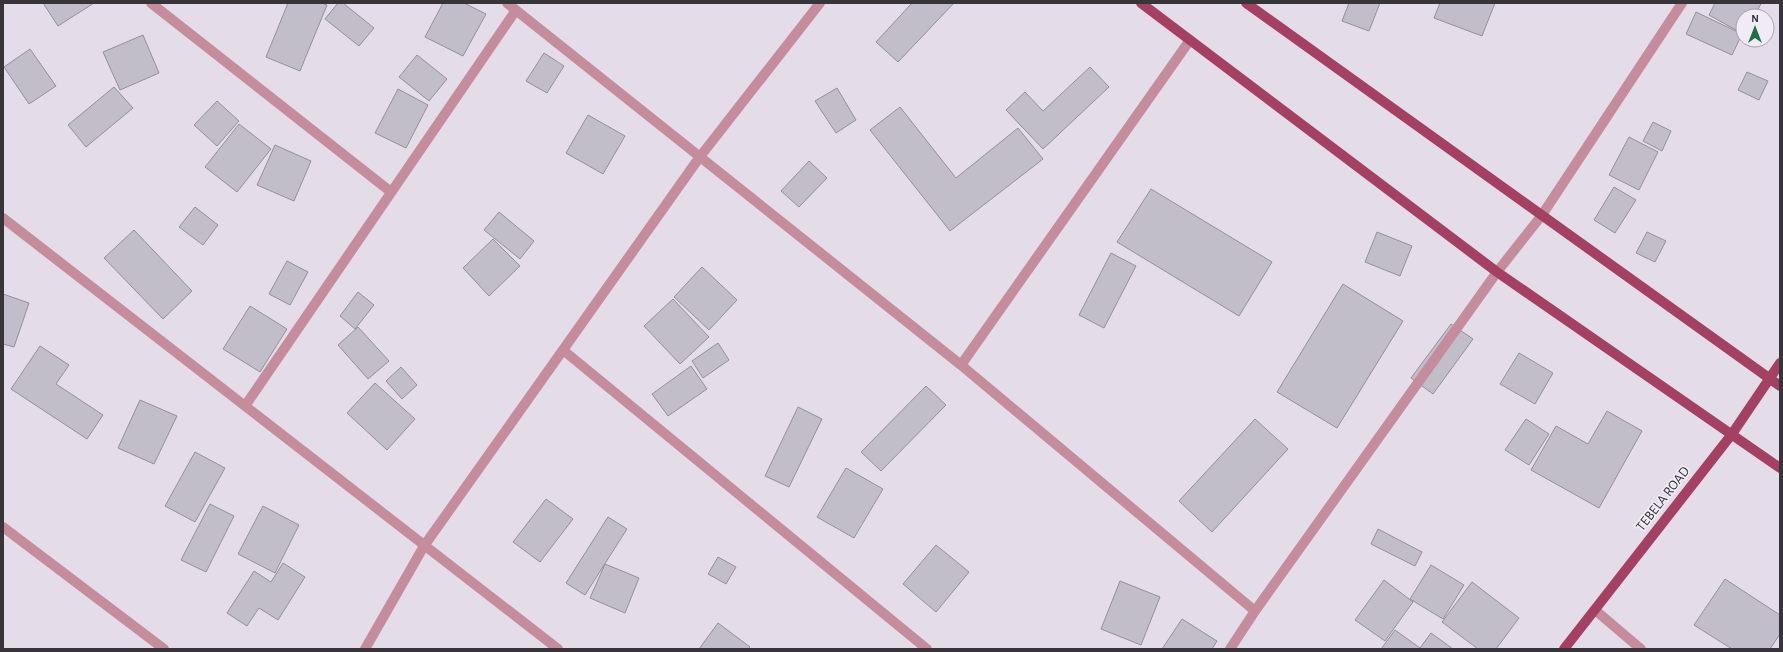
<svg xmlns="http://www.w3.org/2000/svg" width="1783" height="652" font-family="'Alegreya Sans',sans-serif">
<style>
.building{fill:#c1bdc9;stroke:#94909b}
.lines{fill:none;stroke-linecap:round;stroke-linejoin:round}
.minor{stroke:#c58d9c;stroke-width:10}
.major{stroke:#a44163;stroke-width:10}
.labels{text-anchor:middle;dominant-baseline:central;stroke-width:3.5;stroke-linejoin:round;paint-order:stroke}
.street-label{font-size:14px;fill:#373539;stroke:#f1ebf6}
</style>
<rect width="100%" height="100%" fill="#e4dde9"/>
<!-- building -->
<path class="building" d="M 43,3 L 94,3 L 58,26 Z
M 288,3 L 322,3 L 327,5 L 300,71 L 266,57 Z
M 338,3 L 343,3 L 374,28 L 359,46 L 325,19 Z
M 443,3 L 464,3 L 486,14 L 463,56 L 425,37 Z
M 912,3 L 954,3 L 898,62 L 876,42 Z
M 1349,3 L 1380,3 L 1369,31 L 1342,21 Z
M 1440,3 L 1495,3 L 1482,36 L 1434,18 Z
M 1715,3 L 1759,3 L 1761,4 L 1754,16 L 1743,16 L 1743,34 L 1709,15 Z
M 1696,12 L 1742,34 L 1732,55 L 1686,34 Z
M 143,35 L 159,73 L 120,90 L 103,52 Z
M 30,49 L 56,86 L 29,104 L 4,67 Z
M 544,53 L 564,66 L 547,93 L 526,81 Z
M 417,55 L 447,79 L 429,101 L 399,77 Z
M 1090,67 L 1109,87 L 1043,149 L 1006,110 L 1025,92 L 1043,111 Z
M 1747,72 L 1768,81 L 1759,100 L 1738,90 Z
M 114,87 L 133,108 L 86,147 L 68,125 Z
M 837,88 L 856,120 L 836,133 L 815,101 Z
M 398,89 L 428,105 L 406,148 L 375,133 Z
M 217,101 L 239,121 L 217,146 L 194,125 Z
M 900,107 L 956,178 L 1018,128 L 1043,159 L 950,231 L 870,130 Z
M 588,115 L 625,136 L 603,174 L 566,153 Z
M 1653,122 L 1671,131 L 1662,151 L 1643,141 Z
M 239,124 L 271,149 L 237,192 L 205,167 Z
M 1629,137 L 1658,152 L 1639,190 L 1609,175 Z
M 275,145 L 311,161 L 294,201 L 257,185 Z
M 809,161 L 827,178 L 799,207 L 781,191 Z
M 1614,187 L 1636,200 L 1615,233 L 1594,220 Z
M 1151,189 L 1272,262 L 1239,316 L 1117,242 Z
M 195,207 L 218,225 L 203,245 L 179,227 Z
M 499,212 L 534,241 L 520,259 L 484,230 Z
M 134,230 L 192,291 L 163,319 L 104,258 Z
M 1377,232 L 1412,246 L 1400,276 L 1365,262 Z
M 1647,232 L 1666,241 L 1655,262 L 1636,253 Z
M 493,239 L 520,266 L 489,296 L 463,268 Z
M 1111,253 L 1136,266 L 1104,328 L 1079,315 Z
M 287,261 L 308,272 L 290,305 L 269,294 Z
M 702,267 L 737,300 L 709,330 L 674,297 Z
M 1343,284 L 1403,321 L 1337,428 L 1277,392 Z
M 358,292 L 374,305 L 355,329 L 340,316 Z
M 3,294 L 29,303 L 14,347 L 3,344 Z
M 673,299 L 709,337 L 680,364 L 644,326 Z
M 250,306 L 287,329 L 260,372 L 223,349 Z
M 1451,324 L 1473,339 L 1433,394 L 1411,378 Z
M 358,327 L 389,361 L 368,379 L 338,345 Z
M 718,343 L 729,360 L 703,378 L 692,361 Z
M 40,346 L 69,365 L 56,384 L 103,415 L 87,439 L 11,389 Z
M 1519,353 L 1553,373 L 1535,404 L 1500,384 Z
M 691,366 L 707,389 L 668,416 L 652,394 Z
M 401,367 L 417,385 L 402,399 L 386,381 Z
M 375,383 L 415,419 L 387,450 L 347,413 Z
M 926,386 L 946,405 L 881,471 L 861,452 Z
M 140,400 L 177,416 L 154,464 L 118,448 Z
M 798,407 L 822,419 L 789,487 L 765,476 Z
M 1607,411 L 1642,431 L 1599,508 L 1531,470 L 1556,426 L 1588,444 Z
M 1255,419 L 1288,449 L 1212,532 L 1179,501 Z
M 1526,419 L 1549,434 L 1529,465 L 1505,450 Z
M 195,452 L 225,468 L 195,522 L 165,506 Z
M 846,468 L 883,489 L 854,538 L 817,517 Z
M 546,499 L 573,519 L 540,562 L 513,542 Z
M 210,504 L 234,516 L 206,572 L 181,560 Z
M 263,506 L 299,525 L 275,573 L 238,554 Z
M 608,517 L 627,529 L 585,595 L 566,583 Z
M 1378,529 L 1422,552 L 1415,566 L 1371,544 Z
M 936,545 L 969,572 L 936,612 L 903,584 Z
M 718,557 L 736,567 L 726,584 L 708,574 Z
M 283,563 L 305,577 L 278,620 L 259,608 L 247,626 L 227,613 L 254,571 L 271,582 Z
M 605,564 L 639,578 L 625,613 L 590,598 Z
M 1431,565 L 1464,585 L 1443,619 L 1410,599 Z
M 1725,579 L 1780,615 L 1780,634 L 1770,649 L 1732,649 L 1694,625 Z
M 1384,580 L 1413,602 L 1385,641 L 1355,620 Z
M 1120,581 L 1160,597 L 1141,645 L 1101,629 Z
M 1472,582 L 1519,618 L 1496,649 L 1478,649 L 1442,622 Z
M 1182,619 L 1217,641 L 1212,649 L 1162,649 Z
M 718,623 L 750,647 L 748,649 L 699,649 Z
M 1395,630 L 1420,648 L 1431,633 L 1453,649 L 1381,649 Z"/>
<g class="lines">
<!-- minor -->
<path class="minor" d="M 151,3 L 391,192
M 507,3 L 961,365 L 1255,611
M 3,218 L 558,649
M 563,350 L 927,649
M 961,365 L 1190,40
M 245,406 L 516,10
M 3,527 L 164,649
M 1595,610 L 1641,649
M 365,649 L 424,546 L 699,158 L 820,3
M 1230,649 L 1255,611 L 1497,272 L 1542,215 L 1682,3"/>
<!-- major -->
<path class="major" d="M 1141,3 L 1497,272 L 1780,468
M 1246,3 L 1780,386
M 1564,649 L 1732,434 L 1780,363"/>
</g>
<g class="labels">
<!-- street labels -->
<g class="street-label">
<text transform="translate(1663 499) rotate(-52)">TEBELA ROAD</text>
</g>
</g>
<!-- border -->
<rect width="1783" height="652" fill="none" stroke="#373539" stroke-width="8"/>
<!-- north arrow -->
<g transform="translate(1755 28)"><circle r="19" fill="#f1ebf6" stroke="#a7a2aa"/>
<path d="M0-3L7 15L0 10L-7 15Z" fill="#1b7144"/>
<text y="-6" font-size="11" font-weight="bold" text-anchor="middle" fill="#373539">N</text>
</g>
</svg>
